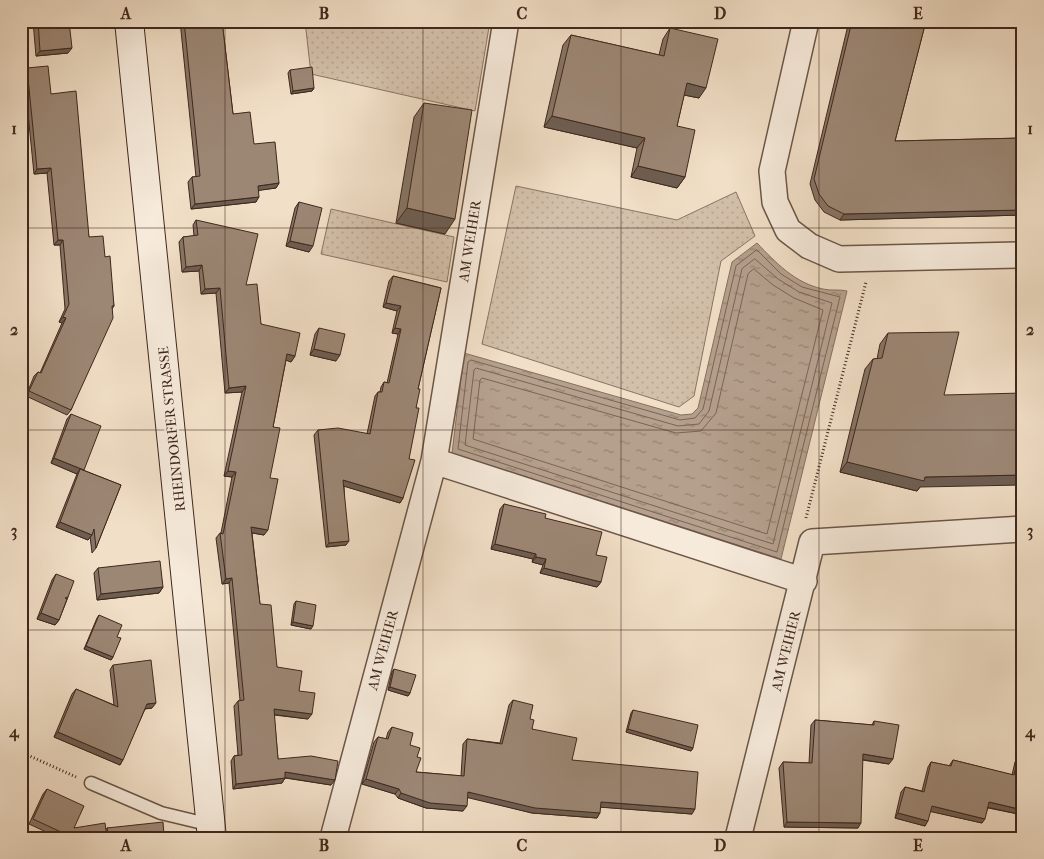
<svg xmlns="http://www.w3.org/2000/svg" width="1044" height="859" font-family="'IM FELL French Canon',serif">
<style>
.grass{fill:url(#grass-dots);stroke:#8a7464}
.water{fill:url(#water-ripples);stroke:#867060}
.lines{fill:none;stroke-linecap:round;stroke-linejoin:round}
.shore{stroke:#7a6455;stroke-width:1}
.service-casing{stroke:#6c5548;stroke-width:15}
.minor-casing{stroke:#6c5548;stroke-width:28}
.secondary-casing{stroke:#40271d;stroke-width:30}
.path{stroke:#40271d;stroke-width:3;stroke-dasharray:1 2.5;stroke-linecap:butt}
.service{stroke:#f6eadb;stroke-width:12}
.minor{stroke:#f6eadb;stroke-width:25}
.secondary{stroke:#f6eadb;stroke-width:28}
.wall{fill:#867465;stroke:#40271d}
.shaded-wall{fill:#6d5e52;stroke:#40271d}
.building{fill:#9c8775;stroke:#40271d}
.grid{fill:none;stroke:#40271d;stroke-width:1;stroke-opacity:0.55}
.labels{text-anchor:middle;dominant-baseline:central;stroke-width:4.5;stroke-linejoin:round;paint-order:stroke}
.street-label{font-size:14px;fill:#40271d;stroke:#f6eadb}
.neatline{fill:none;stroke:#40271d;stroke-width:2}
.grid-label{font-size:16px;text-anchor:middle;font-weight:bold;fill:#40271d}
</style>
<defs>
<pattern id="grass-dots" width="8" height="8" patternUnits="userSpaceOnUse" patternTransform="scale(1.25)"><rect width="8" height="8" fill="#d3c0aa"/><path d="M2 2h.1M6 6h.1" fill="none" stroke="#b6a592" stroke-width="1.8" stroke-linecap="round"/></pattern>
<pattern id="water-ripples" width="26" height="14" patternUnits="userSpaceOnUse" patternTransform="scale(1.25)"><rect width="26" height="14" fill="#b5a08d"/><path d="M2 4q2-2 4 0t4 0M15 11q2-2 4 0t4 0" fill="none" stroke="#958273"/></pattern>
</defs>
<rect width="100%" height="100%" fill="#f1dfc7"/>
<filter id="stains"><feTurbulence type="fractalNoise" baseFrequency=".004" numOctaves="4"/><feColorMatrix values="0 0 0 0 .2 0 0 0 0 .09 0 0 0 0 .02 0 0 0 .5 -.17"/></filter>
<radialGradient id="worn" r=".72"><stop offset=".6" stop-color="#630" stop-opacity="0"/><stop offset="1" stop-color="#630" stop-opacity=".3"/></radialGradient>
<!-- grass -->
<path class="grass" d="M 305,21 L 490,21 L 475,111 L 311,74 Z
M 516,186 L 677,220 L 736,192 L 755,236 L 721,261 L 694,396 L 679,407 L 482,344 Z
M 331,209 L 454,237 L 447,282 L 321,254 Z"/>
<!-- water -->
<path class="water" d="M 757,243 C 776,263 795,283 823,289 C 831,291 839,289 847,291 L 781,559 L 452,453 L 464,353 L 681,415 L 692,414 L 698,408 L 732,262 Z"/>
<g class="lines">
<!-- shore -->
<path class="shore" d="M 757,250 L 781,274 L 802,287 L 840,297 L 777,552 L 458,449 L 468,362 L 471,360 L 680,420 L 695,418 L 703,409 L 736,266 Z
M 755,259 L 778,279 L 799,292 L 832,303 L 773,544 L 465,445 L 474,370 L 476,368 L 678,426 L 699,424 L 709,411 L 742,269 Z
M 754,269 L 773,285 L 794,298 L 823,310 L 767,534 L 473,439 L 480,380 L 482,378 L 676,433 L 701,431 L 716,413 L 748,274 Z"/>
<defs>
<path id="service" d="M 91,783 L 161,813 L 211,825"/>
<path id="minor" d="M 806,21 L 772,171 L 775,202 L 788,230 L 809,246 L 839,259 L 1023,255
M 434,461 L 804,581
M 333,838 L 434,461 L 506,21
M 738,838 L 812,542 L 1023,529"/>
<path id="secondary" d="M 129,21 L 212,838"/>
</defs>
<!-- service casing -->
<use href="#service" class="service-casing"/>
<!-- minor casing -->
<use href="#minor" class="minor-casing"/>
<!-- secondary casing -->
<use href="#secondary" class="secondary-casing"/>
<!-- path -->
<path class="path" d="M 806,518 L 866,282
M 21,752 L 76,777"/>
<!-- service -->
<use href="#service" class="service"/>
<!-- minor -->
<use href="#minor" class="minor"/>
<!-- secondary -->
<use href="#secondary" class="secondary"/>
</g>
<!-- wall -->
<path class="wall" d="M 33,21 L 69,21 L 68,53 L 36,56 Z
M 180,21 L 222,21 L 233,114 L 254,144 L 279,183 L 276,188 L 259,190 L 256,202 L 191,209 L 188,182 L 192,177 L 196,177 Z
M 849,21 L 926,21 L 895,141 L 1023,138 L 1023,215 L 840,220 L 824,212 L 815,200 L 810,184 Z
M 670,28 L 699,98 L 684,95 L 677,126 L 685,177 L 677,188 L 631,177 L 637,148 L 544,127 L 563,45 L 571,35 L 659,55 L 663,39 Z
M 27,68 L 51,94 L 89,237 L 105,257 L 114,306 L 112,309 L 71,410 L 67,415 L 26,396 L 34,376 L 38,372 L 40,373 L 62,323 L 59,322 L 65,309 L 60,245 L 54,245 L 47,173 L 34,174 L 24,73 Z
M 290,70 L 314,88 L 312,91 L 291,94 L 288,73 Z
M 424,103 L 445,234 L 396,223 L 414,117 Z
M 299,202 L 309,252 L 286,246 L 295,208 Z
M 196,220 L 246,285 L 261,324 L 295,356 L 291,362 L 286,360 L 273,427 L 264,535 L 252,533 L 260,604 L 277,667 L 299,691 L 308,719 L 274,715 L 278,759 L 331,785 L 285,778 L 282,783 L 233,789 L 231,761 L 234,756 L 238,755 L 234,706 L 238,701 L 240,700 L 229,583 L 222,584 L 216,538 L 220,533 L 221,533 L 232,477 L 224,476 L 242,392 L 225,393 L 216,293 L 201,294 L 199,271 L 182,272 L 179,242 L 183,237 L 194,236 L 193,225 Z
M 393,276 L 441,288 L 418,389 L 416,408 L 403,498 L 400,503 L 344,486 L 346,545 L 326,547 L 314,435 L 318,430 L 367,434 L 375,396 L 378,392 L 380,392 L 381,387 L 384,382 L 387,383 L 398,334 L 392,333 L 397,311 L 383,307 L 389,281 Z
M 319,328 L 336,361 L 310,355 L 315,334 Z
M 888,333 L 920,487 L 917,491 L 840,472 L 865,369 L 873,359 L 877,359 L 880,344 Z
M 71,414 L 83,470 L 121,485 L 96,548 L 92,553 L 90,536 L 88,540 L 56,527 L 77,474 L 51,463 L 67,419 Z
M 504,504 L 545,518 L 596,555 L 601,582 L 597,587 L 540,573 L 543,565 L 532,562 L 533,559 L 491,549 L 500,509 Z
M 98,568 L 163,587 L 159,593 L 97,600 L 94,573 Z
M 56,574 L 68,597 L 59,620 L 55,625 L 37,619 L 52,580 Z
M 296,601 L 311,629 L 291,625 L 294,604 Z
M 99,615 L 113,657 L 111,660 L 84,649 L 97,618 Z
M 113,665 L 152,708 L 145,709 L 120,765 L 54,737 L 72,694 L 76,689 L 114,705 L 110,670 Z
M 394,669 L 410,693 L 408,696 L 388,690 L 392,672 Z
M 513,700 L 530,719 L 532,729 L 572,760 L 692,814 L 601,807 L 597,818 L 532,813 L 468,797 L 463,811 L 426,808 L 398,798 L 395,794 L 362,784 L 374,742 L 378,737 L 386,739 L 388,732 L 392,727 L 410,745 L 417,757 L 416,772 L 461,776 L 463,744 L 467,739 L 500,743 L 509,705 Z
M 633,710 L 693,748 L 691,751 L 626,732 L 631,713 Z
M 815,720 L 872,725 L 874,721 L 889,764 L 862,760 L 858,828 L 784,827 L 779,768 L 783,762 L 809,763 L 811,725 Z
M 1018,758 L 1023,815 L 988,808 L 982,823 L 930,811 L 925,826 L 895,818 L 901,792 L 905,787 L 922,791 L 928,767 L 931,762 L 949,766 L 953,760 L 1012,775 L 1015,762 Z
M 47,789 L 74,828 L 106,829 L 107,828 L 186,838 L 59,838 L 29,824 L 43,794 Z"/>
<!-- shaded-wall -->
<path class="shaded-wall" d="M 72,48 L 68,53 L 36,56 L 40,51 Z
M 687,83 L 706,88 L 699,98 L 679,94 Z
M 314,88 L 312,91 L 291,94 L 293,91 Z
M 552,116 L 645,138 L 637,148 L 544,127 Z
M 638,166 L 685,177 L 677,188 L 631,177 Z
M 51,168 L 47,173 L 34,174 L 37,169 Z
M 279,183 L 276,188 L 255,191 L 258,186 Z
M 259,197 L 256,202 L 191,209 L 195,204 Z
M 407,208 L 455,219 L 445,234 L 396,223 Z
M 1023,210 L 1023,215 L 840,220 L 844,214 Z
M 58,240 L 63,240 L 60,245 L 54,245 Z
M 290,241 L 313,246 L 309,252 L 286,246 Z
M 202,265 L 199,271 L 182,272 L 186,267 Z
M 220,288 L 216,293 L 201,294 L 205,289 Z
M 386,303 L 401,306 L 397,311 L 383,307 Z
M 63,317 L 66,318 L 62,323 L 59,322 Z
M 395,328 L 401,329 L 398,334 L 392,333 Z
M 314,349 L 340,355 L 336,361 L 310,355 Z
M 287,354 L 295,356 L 291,362 L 283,359 Z
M 246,386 L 242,392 L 225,393 L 229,388 Z
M 54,458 L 84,470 L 80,475 L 80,469 L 77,474 L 51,463 Z
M 847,462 L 925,477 L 1023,475 L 1023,485 L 920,487 L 917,491 L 840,472 Z
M 228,471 L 236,472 L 232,477 L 224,476 Z
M 343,480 L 403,498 L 400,503 L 340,485 Z
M 60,522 L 92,535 L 88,540 L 56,527 Z
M 251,527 L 268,530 L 264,535 L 248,532 Z
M 349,541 L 346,545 L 326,547 L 329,543 Z
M 495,544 L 536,554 L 533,559 L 491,549 Z
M 536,557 L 546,559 L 543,565 L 532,562 Z
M 544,568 L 601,582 L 597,587 L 540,573 Z
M 232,578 L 229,583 L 222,584 L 226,579 Z
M 163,587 L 159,593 L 97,600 L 101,594 Z
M 41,613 L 59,620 L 55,625 L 37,619 Z
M 293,622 L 313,626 L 311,629 L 291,625 Z
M 86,646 L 113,657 L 111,660 L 84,649 Z
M 390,687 L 410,693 L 408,696 L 388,690 Z
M 156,703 L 152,708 L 143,709 L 147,704 Z
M 274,709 L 312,714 L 308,719 L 270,714 Z
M 628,729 L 693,748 L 691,751 L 626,732 Z
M 58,732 L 123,760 L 120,765 L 54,737 Z
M 863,754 L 893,759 L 889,764 L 859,759 Z
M 285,772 L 335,780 L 331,785 L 281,777 Z
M 285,778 L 282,783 L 233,789 L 236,784 Z
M 366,779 L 399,789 L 395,794 L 362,784 Z
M 468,792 L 600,813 L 597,818 L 532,813 L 465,797 Z
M 401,793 L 467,806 L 463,811 L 426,808 L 398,798 Z
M 601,802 L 695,809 L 692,814 L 598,807 Z
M 989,802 L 1023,810 L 1023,815 L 986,807 Z
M 932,806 L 985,819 L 982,823 L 928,811 Z
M 898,813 L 928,821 L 925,826 L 895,818 Z
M 787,822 L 861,823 L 858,828 L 784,827 Z"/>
<!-- building -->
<path class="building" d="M 38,21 L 69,21 L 72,48 L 40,51 Z
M 184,21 L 222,21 L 233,114 L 250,112 L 254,144 L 275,142 L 279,183 L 258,186 L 259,197 L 195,204 L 192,177 L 200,176 Z
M 852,21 L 926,21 L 895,141 L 1023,138 L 1023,210 L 844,214 L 828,206 L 819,194 L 814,179 Z
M 670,28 L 718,39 L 706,88 L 687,83 L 677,126 L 695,130 L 685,177 L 638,166 L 645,138 L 552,116 L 571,35 L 664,56 Z
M 48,66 L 51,94 L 76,91 L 89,237 L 103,236 L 105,257 L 110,256 L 114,306 L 112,306 L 113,318 L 71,410 L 29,391 L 38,372 L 41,373 L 66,318 L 63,317 L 69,304 L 63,240 L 58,240 L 51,168 L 37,169 L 27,68 Z
M 312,67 L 314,88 L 293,91 L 290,70 Z
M 424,103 L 472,110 L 455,219 L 407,208 Z
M 299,202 L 322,208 L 313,246 L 290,241 Z
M 196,220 L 258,234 L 246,285 L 257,284 L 261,324 L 300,333 L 295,356 L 287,354 L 273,427 L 280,428 L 270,478 L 278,479 L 268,530 L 251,527 L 260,604 L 271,605 L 277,667 L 302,671 L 299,691 L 315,693 L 312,714 L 274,709 L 278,759 L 311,756 L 338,761 L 335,780 L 285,772 L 285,778 L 236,784 L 234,756 L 242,755 L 238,701 L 244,700 L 232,578 L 226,579 L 220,533 L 223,534 L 236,472 L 228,471 L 246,386 L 229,388 L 220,288 L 205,289 L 202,265 L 186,267 L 183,237 L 198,235 Z
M 393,276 L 441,288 L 418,389 L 420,389 L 416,408 L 419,408 L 409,459 L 415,460 L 403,498 L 343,480 L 349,541 L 329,543 L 318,430 L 338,428 L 370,434 L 378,392 L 382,392 L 384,382 L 389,383 L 401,329 L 395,328 L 401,306 L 386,303 Z
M 319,328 L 345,334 L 340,355 L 314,349 Z
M 959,332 L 944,395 L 1023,393 L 1023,475 L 925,477 L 924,481 L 847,462 L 873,359 L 882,358 L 888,333 Z
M 71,414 L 101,426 L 84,470 L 54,458 Z
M 80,469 L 121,485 L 96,548 L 94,529 L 92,535 L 60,522 Z
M 504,504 L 546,514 L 545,518 L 602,532 L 596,555 L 607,557 L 601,582 L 544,568 L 546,559 L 536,557 L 536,554 L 495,544 Z
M 160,561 L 163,587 L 101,594 L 98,568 Z
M 56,574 L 74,581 L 68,597 L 65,598 L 67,599 L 59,620 L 41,613 Z
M 296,601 L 316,605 L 313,626 L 293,622 Z
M 99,615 L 122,625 L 117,637 L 121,638 L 113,657 L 86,646 Z
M 151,660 L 156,703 L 147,704 L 123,760 L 58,732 L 76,689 L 118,707 L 113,665 Z
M 394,669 L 416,675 L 410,693 L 390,687 Z
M 513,700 L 533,705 L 530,719 L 534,720 L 532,729 L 577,738 L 572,760 L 698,772 L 695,809 L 601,802 L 600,813 L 535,808 L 468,792 L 467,806 L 430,803 L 401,793 L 399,789 L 366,779 L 378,737 L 388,739 L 392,727 L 413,733 L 410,745 L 420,748 L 417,757 L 421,758 L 416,772 L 464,776 L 467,739 L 502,744 Z
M 633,710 L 698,725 L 693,748 L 628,729 Z
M 815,720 L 874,725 L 874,721 L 899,725 L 893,759 L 863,754 L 861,823 L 787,822 L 783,762 L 812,763 Z
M 1018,758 L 1023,759 L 1023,810 L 989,802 L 985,819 L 932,806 L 928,821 L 898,813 L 905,787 L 924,792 L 931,762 L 951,766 L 953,760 L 1014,775 Z
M 47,789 L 84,806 L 74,828 L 105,823 L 107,838 L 74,838 L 33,819 Z
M 163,822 L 164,835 L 186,833 L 186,838 L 109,838 L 107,828 Z"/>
<!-- grid -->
<path class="grid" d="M 225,21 L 225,838M 423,21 L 423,838M 621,21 L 621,838M 819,21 L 819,838M 21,228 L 1023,228M 21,430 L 1023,430M 21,630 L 1023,630"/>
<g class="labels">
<!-- street labels -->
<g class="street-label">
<text transform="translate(470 241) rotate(-81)">AM WEIHER</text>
<text transform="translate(172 429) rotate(-96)">RHEINDORFER STRASSE</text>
<text transform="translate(383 650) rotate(-75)">AM WEIHER</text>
<text transform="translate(786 651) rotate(-76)">AM WEIHER</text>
</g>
</g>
<!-- margin -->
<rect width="1044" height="859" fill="none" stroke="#f1dfc7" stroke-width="55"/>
<rect x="28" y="28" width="988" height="804" class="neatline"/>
<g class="grid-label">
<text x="126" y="19">A</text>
<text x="324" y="19">B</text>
<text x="522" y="19">C</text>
<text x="720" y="19">D</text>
<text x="918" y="19">E</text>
<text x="14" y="134">1</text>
<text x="1030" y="134">1</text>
<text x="14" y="335">2</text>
<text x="1030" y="335">2</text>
<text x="14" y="536">3</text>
<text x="1030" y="536">3</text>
<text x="14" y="737">4</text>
<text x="1030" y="737">4</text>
<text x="126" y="851">A</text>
<text x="324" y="851">B</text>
<text x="522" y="851">C</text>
<text x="720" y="851">D</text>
<text x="918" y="851">E</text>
</g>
<rect width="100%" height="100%" filter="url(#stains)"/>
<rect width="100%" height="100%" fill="url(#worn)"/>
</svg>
